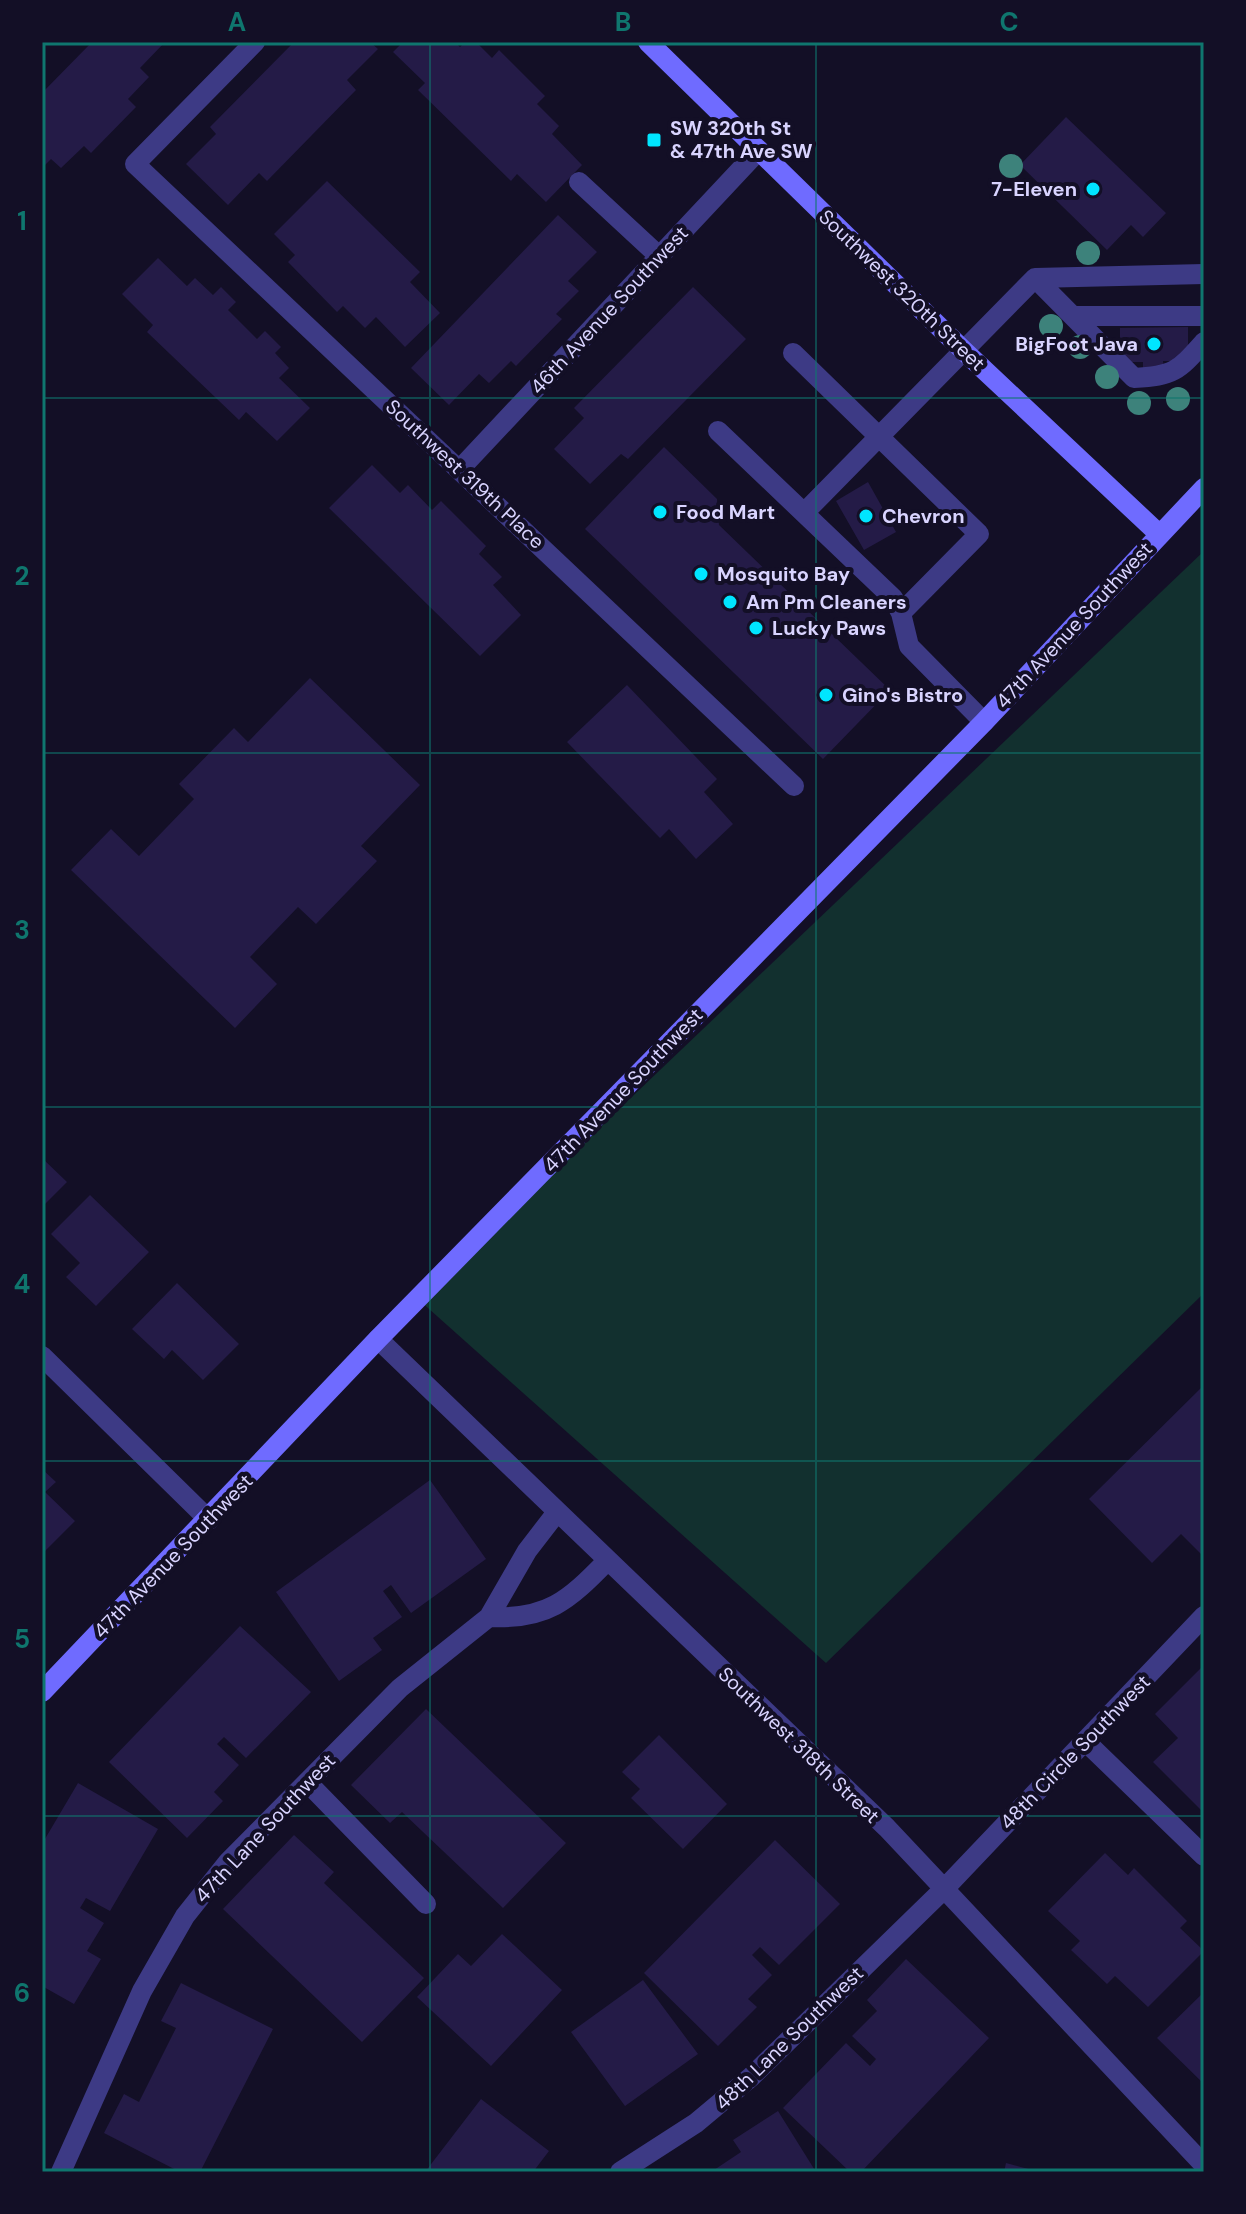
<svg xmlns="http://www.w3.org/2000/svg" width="1246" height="2214" font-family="'DM Sans',sans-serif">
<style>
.green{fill:#12302f}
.building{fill:#241b47}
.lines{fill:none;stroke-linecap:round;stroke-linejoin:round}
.service{stroke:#3d3a85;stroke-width:20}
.minor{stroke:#3d3a85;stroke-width:20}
.secondary{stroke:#6f6bff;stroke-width:20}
.tree{fill:#3d827b}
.grid{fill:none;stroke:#0f766e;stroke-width:2;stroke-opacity:0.55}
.poi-dot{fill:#00e5ff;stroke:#130f26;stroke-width:3}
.labels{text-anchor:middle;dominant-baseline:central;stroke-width:8;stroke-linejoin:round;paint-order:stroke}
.poi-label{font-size:20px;font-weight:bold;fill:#d9d4ff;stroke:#130f26;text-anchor:start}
.street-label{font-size:20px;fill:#d9d4ff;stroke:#130f26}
.neatline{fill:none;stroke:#0f766e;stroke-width:3}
.grid-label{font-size:26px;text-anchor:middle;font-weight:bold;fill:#0f766e}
</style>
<rect width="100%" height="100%" fill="#130f26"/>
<!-- green -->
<path class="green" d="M 1204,551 L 1204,1293 L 826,1663 L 419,1300 Z"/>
<!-- building -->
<path class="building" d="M 92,42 L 165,42 L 140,68 L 149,77 L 128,99 L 136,107 L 91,153 L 84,146 L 61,168 L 51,159 L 42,168 L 42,93 Z
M 294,42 L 370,42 L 378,49 L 347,80 L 356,90 L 267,181 L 259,173 L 228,205 L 186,164 L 216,134 L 210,127 Z
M 403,42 L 455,42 L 460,47 L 465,42 L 476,42 L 492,58 L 499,50 L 545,96 L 537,104 L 559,126 L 552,134 L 582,165 L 546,202 L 517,174 L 511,181 L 418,90 L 425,83 L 393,52 Z
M 1066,117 L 1166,213 L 1143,237 L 1131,225 L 1107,250 L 1020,165 Z
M 327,181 L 420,272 L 410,282 L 440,313 L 405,347 L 376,317 L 365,328 L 343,306 L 337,312 L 288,262 L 295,255 L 274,234 Z
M 558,215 L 597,252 L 568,281 L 579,291 L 556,314 L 562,319 L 516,366 L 511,361 L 489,383 L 479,374 L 449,405 L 411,368 Z
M 158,258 L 187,286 L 195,278 L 213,295 L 221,287 L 236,302 L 228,310 L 257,339 L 265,331 L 281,347 L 275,353 L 289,368 L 279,378 L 310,408 L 277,441 L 246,412 L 239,420 L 147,332 L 153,325 L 122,294 Z
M 693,287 L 746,339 L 628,459 L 621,454 L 590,484 L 554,449 L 584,418 L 574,408 Z
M 1188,327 L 1188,361 L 1163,361 L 1164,370 L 1143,370 L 1143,362 L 1120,362 L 1120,328 Z
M 664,447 L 717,499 L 719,525 L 890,690 L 823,759 L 585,529 Z
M 372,465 L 400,493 L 408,485 L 432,510 L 441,501 L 486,546 L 479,554 L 502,577 L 493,585 L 521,615 L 480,656 L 329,508 Z
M 868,482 L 896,532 L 864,550 L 836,501 Z
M 310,678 L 420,785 L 361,846 L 377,861 L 316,924 L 298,907 L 250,957 L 277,984 L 235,1028 L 71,870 L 111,829 L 139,856 L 194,799 L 179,784 L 234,728 L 248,742 Z
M 627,685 L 717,779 L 704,792 L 733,824 L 696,859 L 669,829 L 660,838 L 567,742 Z
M 42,1158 L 67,1182 L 42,1207 Z
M 90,1195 L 149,1252 L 96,1306 L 66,1277 L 80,1263 L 51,1234 Z
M 177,1283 L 239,1344 L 203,1380 L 172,1350 L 164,1359 L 132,1329 Z
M 1204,1385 L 1204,1557 L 1181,1534 L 1152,1563 L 1089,1499 Z
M 42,1469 L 56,1482 L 45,1492 L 75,1521 L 42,1554 Z
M 430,1480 L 486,1559 L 411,1613 L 391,1585 L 383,1591 L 402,1617 L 373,1638 L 382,1650 L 339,1681 L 276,1592 Z
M 240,1626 L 311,1692 L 246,1758 L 224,1737 L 217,1744 L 239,1765 L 214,1792 L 223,1801 L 187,1838 L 109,1762 Z
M 1204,1665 L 1204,1813 L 1153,1762 L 1178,1738 L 1155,1714 Z
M 426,1709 L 566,1843 L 503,1908 L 402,1812 L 390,1823 L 351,1785 Z
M 659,1735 L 727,1804 L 683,1849 L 631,1798 L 640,1789 L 622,1772 Z
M 78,1783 L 158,1829 L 110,1911 L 86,1898 L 80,1908 L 104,1923 L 87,1951 L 101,1959 L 74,2004 L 42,1986 L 42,1844 Z
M 294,1835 L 334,1872 L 324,1883 L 424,1978 L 362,2042 L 223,1909 Z
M 775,1840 L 840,1904 L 779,1965 L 760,1947 L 752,1955 L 772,1975 L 748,1999 L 757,2007 L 718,2046 L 644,1973 Z
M 1105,1853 L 1128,1875 L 1134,1868 L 1187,1921 L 1180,1928 L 1204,1951 L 1148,2007 L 1115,1976 L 1107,1984 L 1071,1950 L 1080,1941 L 1048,1911 Z
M 502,1934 L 562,1990 L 491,2066 L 417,1997 L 458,1954 L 471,1966 Z
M 906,1959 L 989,2038 L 861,2172 L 850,2172 L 783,2108 L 846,2043 L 870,2066 L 876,2059 L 852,2036 L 877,2011 L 867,2000 Z
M 643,1980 L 698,2054 L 625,2106 L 571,2032 Z
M 181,1983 L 273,2029 L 200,2172 L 180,2172 L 104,2133 L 124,2094 L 139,2102 L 176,2028 L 161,2021 Z
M 1204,1992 L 1204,2084 L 1157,2038 Z
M 481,2099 L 549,2151 L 533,2172 L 425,2172 Z
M 778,2111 L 816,2172 L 711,2172 L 741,2152 L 733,2140 Z
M 1006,2163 L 1036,2171 L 1036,2172 L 1004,2172 Z"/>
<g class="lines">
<!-- service -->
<path class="service" d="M 579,182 L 659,256
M 1035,278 L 1134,378 C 1174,376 1178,371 1204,342
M 1075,316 L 1204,316
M 718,431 L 893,598 L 901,613 L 979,534 L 793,353
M 804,513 L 1035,278 L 1204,274
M 901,613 L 909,646 L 984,722"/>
<!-- minor -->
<path class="minor" d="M 255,42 L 135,164 L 794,786
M 460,469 L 759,150
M 378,1339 L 887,1828 L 1204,2165
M 42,1356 L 209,1520
M 489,1617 C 547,1620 568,1601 607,1561
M 1085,1741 L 1204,1856
M 307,1782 L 426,1904
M 61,2172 L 142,1991 L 185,1916 L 228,1862 L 400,1688 L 489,1617 L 527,1551 L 557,1512
M 620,2172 L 696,2123 L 751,2077 L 945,1888 L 1204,1616"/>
<!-- secondary -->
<path class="secondary" d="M 648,42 L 963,350 L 1159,534
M 42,1692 L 378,1339 L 984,722 L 1204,488"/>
</g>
<!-- trees -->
<g class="tree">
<circle cx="1011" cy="166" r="12"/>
<circle cx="1088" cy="253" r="12"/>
<circle cx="1051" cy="326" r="12"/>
<circle cx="1080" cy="347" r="12"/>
<circle cx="1107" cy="377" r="12"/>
<circle cx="1178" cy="399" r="12"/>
<circle cx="1139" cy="403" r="12"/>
</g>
<!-- grid -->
<path class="grid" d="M 430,42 L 430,2172M 816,42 L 816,2172M 42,398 L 1204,398M 42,753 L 1204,753M 42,1107 L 1204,1107M 42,1461 L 1204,1461M 42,1816 L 1204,1816"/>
<!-- markers -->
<g class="poi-dot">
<rect x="646" y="132" width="16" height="16" rx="4"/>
<circle cx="1093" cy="189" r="8"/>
<circle cx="1154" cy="344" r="8"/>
<circle cx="660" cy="512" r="8"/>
<circle cx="866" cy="516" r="8"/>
<circle cx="701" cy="574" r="8"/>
<circle cx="730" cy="602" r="8"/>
<circle cx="756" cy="628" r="8"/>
<circle cx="826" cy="695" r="8"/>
</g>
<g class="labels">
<!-- poi labels -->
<g class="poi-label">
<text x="670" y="128">SW 320th St<tspan x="670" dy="23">&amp; 47th Ave SW</tspan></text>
<text x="1077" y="189" text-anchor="end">7-Eleven</text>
<text x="1138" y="344" text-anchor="end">BigFoot Java</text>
<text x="676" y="512">Food Mart</text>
<text x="882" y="516">Chevron</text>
<text x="717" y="574">Mosquito Bay</text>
<text x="746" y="602">Am Pm Cleaners</text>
<text x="772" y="628">Lucky Paws</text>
<text x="842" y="695">Gino's Bistro</text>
</g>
<!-- street labels -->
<g class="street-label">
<text transform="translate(902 290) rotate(44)">Southwest 320th Street</text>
<text transform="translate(609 310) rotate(-47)">46th Avenue Southwest</text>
<text transform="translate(465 474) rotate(43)">Southwest 319th Place</text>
<text transform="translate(1074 625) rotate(-47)">47th Avenue Southwest</text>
<text transform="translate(623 1090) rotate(-46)">47th Avenue Southwest</text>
<text transform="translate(173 1556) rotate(-46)">47th Avenue Southwest</text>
<text transform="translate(799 1745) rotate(44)">Southwest 318th Street</text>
<text transform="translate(1075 1752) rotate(-46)">48th Circle Southwest</text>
<text transform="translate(265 1828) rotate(-47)">47th Lane Southwest</text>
<text transform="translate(789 2038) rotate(-44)">48th Lane Southwest</text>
</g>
</g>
<!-- border -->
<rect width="1246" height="2214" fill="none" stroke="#130f26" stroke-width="88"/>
<rect x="44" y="44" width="1158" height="2126" class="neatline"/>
<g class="grid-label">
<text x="237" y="31">A</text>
<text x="623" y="31">B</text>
<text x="1009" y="31">C</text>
<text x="22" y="230">1</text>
<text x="22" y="585">2</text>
<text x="22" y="939">3</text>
<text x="22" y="1293">4</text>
<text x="22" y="1648">5</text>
<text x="22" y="2002">6</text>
</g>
</svg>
